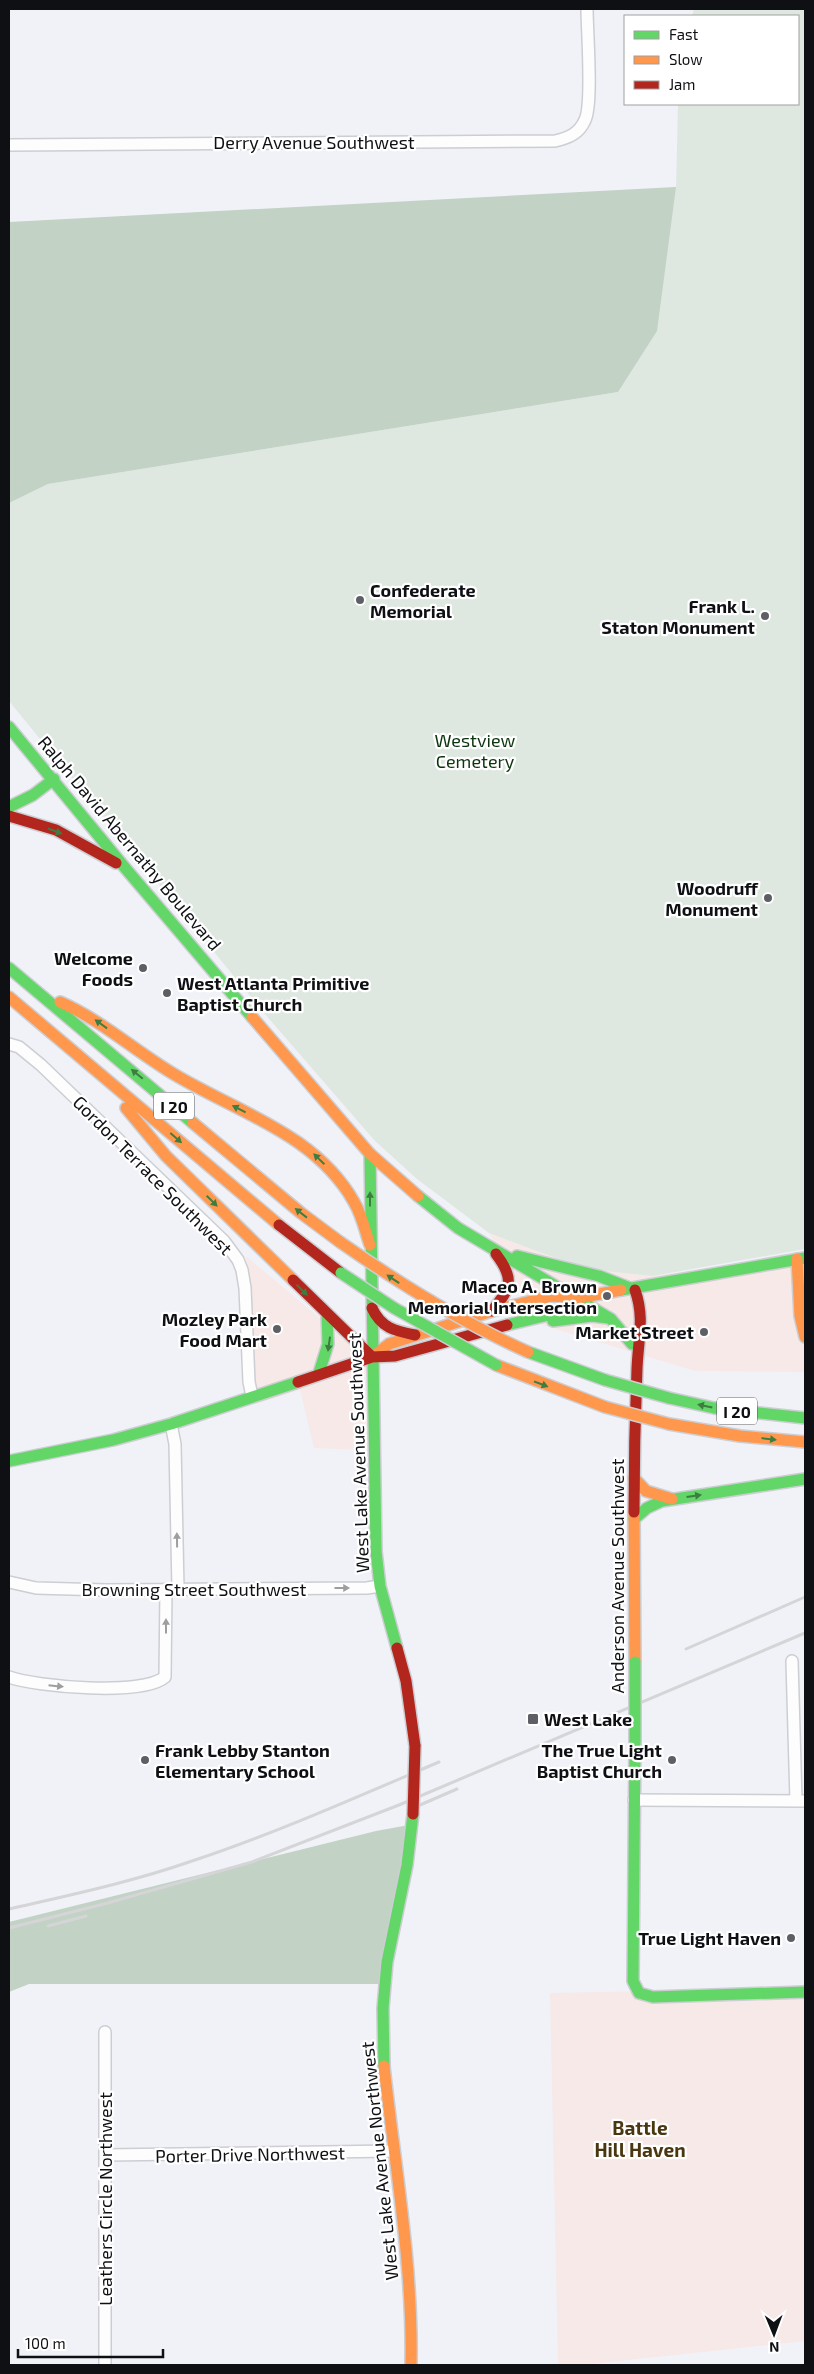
<svg xmlns="http://www.w3.org/2000/svg" width="814" height="2374" font-family="'Exo 2',sans-serif">
<style>
.commercial{fill:#f6e9e7}
.green{fill:#dee8e1}
.forest{fill:#c2d2c5}
.lines{fill:none;stroke-linecap:round;stroke-linejoin:round}
.street-casing{stroke:#ccced2;stroke-width:14}
.fast-casing{stroke:#ccced2;stroke-width:14}
.slow-casing{stroke:#ccced2;stroke-width:14}
.jam-casing{stroke:#ccced2;stroke-width:14}
.street{stroke:#fdfdfe;stroke-width:11}
.fast{stroke:#63d668;stroke-width:11}
.slow{stroke:#ff974d;stroke-width:11}
.jam{stroke:#b3261e;stroke-width:11}
.rail{stroke:#d5d5d7;stroke-width:3}
.fast-bridge-casing{stroke:#ccced2;stroke-width:14;stroke-linecap:butt}
.slow-bridge-casing{stroke:#ccced2;stroke-width:14;stroke-linecap:butt}
.jam-bridge-casing{stroke:#ccced2;stroke-width:14;stroke-linecap:butt}
.fast-bridge{stroke:#63d668;stroke-width:11}
.slow-bridge{stroke:#ff974d;stroke-width:11}
.jam-bridge{stroke:#b3261e;stroke-width:11}
.oneway{fill:#3d7d42}
.oneway2{fill:#9e9ea0}
.poi-dot{fill:#5e5f64;stroke:#fff;stroke-width:2}
.labels{text-anchor:middle;dominant-baseline:central;stroke-width:4.5;stroke-linejoin:round;paint-order:stroke}
.shield{fill:#fff;stroke:#57585a;stroke-width:1}
.shield-label{font-size:16px;font-weight:bold;fill:#0f1014}
.street-label{font-size:18px;fill:#0f1014;stroke:#fff}
.poi-label{font-size:18px;font-weight:bold;fill:#0f1014;stroke:#fff;text-anchor:end}
.park-label{font-size:18px;fill:#0c350f;stroke:#fff}
.neighbourhood-label{font-size:19px;font-weight:bold;fill:#4a3610;stroke:#fff}
</style>
<rect width="100%" height="100%" fill="#f0f2f8"/>
<!-- commercial -->
<path class="commercial" d="M 489,1233 L 585,1269 L 653,1276 L 805,1254 L 805,1372 L 695,1371 L 542,1325 Z
M 246,1256 L 347,1341 L 366,1366 L 367,1450 L 314,1448 L 300,1390 L 259,1403 L 253,1382 L 250,1287 Z
M 805,1988 L 805,2341 L 581,2365 L 558,2365 L 550,1993 Z"/>
<!-- green -->
<path class="green" d="M 694,9 L 805,9 L 805,1249 L 653,1276 L 585,1269 L 489,1233 L 417,1179 L 375,1141 L 264,1013 L 9,701 L 9,503 L 48,484 L 618,392 L 676,187 L 678,104 L 798,104 L 798,16 L 692,16 Z"/>
<!-- forest -->
<path class="forest" d="M 676,187 L 657,331 L 618,392 L 48,484 L 9,503 L 9,222 Z
M 409,1825 L 387,1984 L 29,1984 L 9,1992 L 9,1922 L 376,1831 Z"/>
<g class="lines">
<defs>
<path id="street" d="M 9,145 L 555,141 C 568,138 579,134 585,120 C 593,104 587,31 587,9
M 9,1044 L 19,1047 L 41,1065 L 224,1241 L 238,1260 L 242,1270 L 245,1288 L 249,1382 L 252,1396
M 171,1424 L 175,1444 L 178,1589
M 9,1582 L 36,1588 L 106,1590 L 367,1588 L 380,1586
M 792,1661 L 796,1801
M 9,1677 C 37,1687 143,1696 165,1677 L 166,1589
M 634,1800 L 805,1801
M 105,2155 L 394,2151
M 105,2365 L 105,2032"/>
<path id="fast" d="M 9,727 L 126,869 L 252,1017
M 9,807 L 33,795 L 54,779
M 9,968 L 193,1123
M 370,1154 L 376,1551 L 380,1586 L 397,1648
M 418,1196 L 458,1228 L 611,1319 L 632,1344
M 517,1256 L 599,1276 L 635,1290
M 621,1290 L 805,1258
M 553,1321 L 592,1316 L 608,1318
M 507,1325 L 565,1311 L 578,1298
M 528,1352 L 605,1380
M 319,1373 L 328,1344 L 327,1314
M 669,1398 L 714,1408 L 805,1418
M 9,1461 L 113,1440 L 171,1424 L 298,1382
M 634,1519 L 647,1508 L 662,1501 L 805,1479
M 635,1740 L 633,1981 L 639,1993 L 653,1997 L 805,1992
M 384,2066 L 383,2008 L 387,1962 L 407,1865 L 413,1814"/>
<path id="slow" d="M 9,997 L 279,1225
M 60,1002 C 101,1020 134,1050 172,1073 C 236,1112 315,1133 354,1202 C 362,1215 365,1231 370,1245
M 252,1017 L 370,1154 L 418,1196
M 126,1108 L 166,1156 L 293,1280
M 193,1123 L 301,1213 L 340,1242
M 797,1259 L 800,1316 L 805,1337
M 372,1357 L 389,1344 L 492,1311 L 552,1296 L 578,1298 L 621,1290
M 496,1365 L 605,1407
M 669,1424 L 740,1436 L 805,1442
M 634,1478 L 646,1491 L 672,1499
M 634,1512 L 635,1662
M 384,2066 C 395,2167 413,2264 411,2365"/>
<path id="jam" d="M 9,816 L 56,830 L 116,863
M 279,1225 L 341,1273
M 293,1280 L 372,1357
M 372,1308 C 381,1328 395,1331 415,1335
M 492,1311 C 511,1288 515,1279 496,1254
M 298,1382 L 372,1357 L 395,1356 L 507,1325
M 634,1512 C 634,1464 635,1417 637,1369 C 638,1340 645,1318 635,1290
M 397,1648 L 406,1681 L 415,1746"/>
</defs>
<!-- street casing -->
<use href="#street" class="street-casing"/>
<!-- fast casing -->
<use href="#fast" class="fast-casing"/>
<!-- slow casing -->
<use href="#slow" class="slow-casing"/>
<!-- jam casing -->
<use href="#jam" class="jam-casing"/>
<!-- street -->
<use href="#street" class="street"/>
<!-- fast -->
<use href="#fast" class="fast"/>
<!-- slow -->
<use href="#slow" class="slow"/>
<!-- jam -->
<use href="#jam" class="jam"/>
<!-- rail -->
<path class="rail" d="M 686,1649 L 805,1597
M 420,1805 L 457,1789
M 9,1909 C 70,1895 132,1882 192,1861 C 276,1833 357,1797 439,1762
M 48,1926 L 86,1916
M 9,1928 L 104,1904 L 252,1862 L 399,1805 L 805,1633"/>
<defs>
<path id="fast-bridge" d="M 341,1273 L 394,1308 L 496,1365
M 605,1380 L 669,1398
M 635,1662 L 635,1740"/>
<path id="slow-bridge" d="M 340,1242 C 400,1284 461,1322 528,1352
M 605,1407 L 669,1424"/>
<path id="jam-bridge" d="M 413,1814 L 415,1746"/>
</defs>
<!-- fast-bridge casing -->
<use href="#fast-bridge" class="fast-bridge-casing"/>
<!-- slow-bridge casing -->
<use href="#slow-bridge" class="slow-bridge-casing"/>
<!-- jam-bridge casing -->
<use href="#jam-bridge" class="jam-bridge-casing"/>
<!-- fast-bridge -->
<use href="#fast-bridge" class="fast-bridge"/>
<!-- slow-bridge -->
<use href="#slow-bridge" class="slow-bridge"/>
<!-- jam-bridge -->
<use href="#jam-bridge" class="jam-bridge"/>
</g>
<!-- one-way arrows -->
<defs><path id="oneway-solid" d="M-6-.8H1V-3.2L6.5 0L1 3.2V.8H-6Z" transform="scale(1.25)"/></defs>
<g class="oneway">
<use href="#oneway-solid" transform="translate(55 831) rotate(21)"/>
<use href="#oneway-solid" transform="translate(101 1024) rotate(-144)"/>
<use href="#oneway-solid" transform="translate(137 1074) rotate(-140)"/>
<use href="#oneway-solid" transform="translate(239 1109) rotate(-153)"/>
<use href="#oneway-solid" transform="translate(176 1138) rotate(41)"/>
<use href="#oneway-solid" transform="translate(319 1159) rotate(-136)"/>
<use href="#oneway-solid" transform="translate(370 1199) rotate(-90)"/>
<use href="#oneway-solid" transform="translate(212 1201) rotate(45)"/>
<use href="#oneway-solid" transform="translate(301 1213) rotate(-142)"/>
<use href="#oneway-solid" transform="translate(393 1279) rotate(-146)"/>
<use href="#oneway-solid" transform="translate(302 1290) rotate(44)"/>
<use href="#oneway-solid" transform="translate(329 1344) rotate(98)"/>
<use href="#oneway-solid" transform="translate(541 1384) rotate(21)"/>
<use href="#oneway-solid" transform="translate(705 1406) rotate(-168)"/>
<use href="#oneway-solid" transform="translate(769 1439) rotate(7)"/>
<use href="#oneway-solid" transform="translate(694 1496) rotate(-8)"/>
</g>
<g class="oneway2">
<use href="#oneway-solid" transform="translate(177 1540) rotate(-91)"/>
<use href="#oneway-solid" transform="translate(342 1588)"/>
<use href="#oneway-solid" transform="translate(166 1626) rotate(-90)"/>
<use href="#oneway-solid" transform="translate(56 1686) rotate(6)"/>
</g>
<!-- markers -->
<g class="poi-dot">
<circle cx="360" cy="600" r="5"/>
<circle cx="765" cy="616" r="5"/>
<circle cx="768" cy="898" r="5"/>
<circle cx="143" cy="968" r="5"/>
<circle cx="167" cy="993" r="5"/>
<circle cx="607" cy="1296" r="5"/>
<circle cx="277" cy="1329" r="5"/>
<circle cx="704" cy="1332" r="5"/>
<rect x="527" y="1713" width="12" height="12" rx="2.5"/>
<circle cx="145" cy="1760" r="5"/>
<circle cx="672" cy="1760" r="5"/>
<circle cx="791" cy="1938" r="5"/>
</g>
<g class="labels">
<!-- shield labels -->
<g class="shield">
<rect x="154" y="1092.5" width="40" height="27" rx="4"/>
<rect x="717" y="1397.5" width="40" height="27" rx="4"/>
</g>
<g class="shield-label">
<text x="174" y="1106">I 20</text>
<text x="737" y="1411">I 20</text>
</g>
<!-- street labels -->
<g class="street-label">
<text x="314" y="142">Derry Avenue Southwest</text>
<text transform="translate(130 843) rotate(50)">Ralph David Abernathy Boulevard</text>
<text transform="translate(153 1175) rotate(45)">Gordon Terrace Southwest</text>
<text transform="translate(358 1453) rotate(-92)">West Lake Avenue Southwest</text>
<text transform="translate(617 1576) rotate(-90)">Anderson Avenue Southwest</text>
<text x="194" y="1589">Browning Street Southwest</text>
<text transform="translate(250 2154) rotate(-1)">Porter Drive Northwest</text>
<text transform="translate(379 2161) rotate(-96)">West Lake Avenue Northwest</text>
<text transform="translate(105 2199) rotate(-90)">Leathers Circle Northwest</text>
</g>
<!-- poi labels -->
<g class="poi-label">
<text x="370" y="590" text-anchor="start">Confederate<tspan x="370" dy="21">Memorial</tspan></text>
<text x="755" y="606">Frank L.<tspan x="755" dy="21">Staton Monument</tspan></text>
<text x="758" y="888">Woodruff<tspan x="758" dy="21">Monument</tspan></text>
<text x="133" y="958">Welcome<tspan x="133" dy="21">Foods</tspan></text>
<text x="177" y="983" text-anchor="start">West Atlanta Primitive<tspan x="177" dy="21">Baptist Church</tspan></text>
<text x="597" y="1286">Maceo A. Brown<tspan x="597" dy="21">Memorial Intersection</tspan></text>
<text x="267" y="1319">Mozley Park<tspan x="267" dy="21">Food Mart</tspan></text>
<text x="694" y="1332">Market Street</text>
<text x="544" y="1719" text-anchor="start">West Lake</text>
<text x="155" y="1750" text-anchor="start">Frank Lebby Stanton<tspan x="155" dy="21">Elementary School</tspan></text>
<text x="662" y="1750">The True Light<tspan x="662" dy="21">Baptist Church</tspan></text>
<text x="781" y="1938">True Light Haven</text>
</g>
<!-- park labels -->
<g class="park-label">
<text x="475" y="740">Westview<tspan x="475" dy="21">Cemetery</tspan></text>
</g>
<!-- neighbourhood labels -->
<g class="neighbourhood-label">
<text x="640" y="2127">Battle<tspan x="640" dy="22">Hill Haven</tspan></text>
</g>
</g>
<!-- border -->
<rect width="814" height="2374" fill="none" stroke="#0f1014" stroke-width="20"/>
<!-- legend -->
<rect x="624" y="15" width="175" height="90" fill="#ffffff" stroke="#9f9fa1"/>
<rect x="634" y="31" width="25" height="8" fill="#63d668" stroke="#9f9fa1"/>
<text x="669" y="40" font-size="15" fill="#0f1014">Fast</text>
<rect x="634" y="56" width="25" height="8" fill="#ff974d" stroke="#9f9fa1"/>
<text x="669" y="65" font-size="15" fill="#0f1014">Slow</text>
<rect x="634" y="81" width="25" height="8" fill="#b3261e" stroke="#9f9fa1"/>
<text x="669" y="90" font-size="15" fill="#0f1014">Jam</text>
<!-- north arrow -->
<g transform="translate(774 2334) rotate(179)" stroke="#ffffff" stroke-width="4" paint-order="stroke">
<path d="M0-4L9 19L0 12L-9 19Z" fill="#0f1014"/>
<text y="-8" font-size="14" font-weight="bold" text-anchor="middle" fill="#0f1014">N</text>
</g>
<!-- scale -->
<path d="M18 2349v8h145v-8" fill="none" stroke="#0f1014" stroke-width="2.5"/>
<text x="25" y="2349" font-size="15" fill="#0f1014" stroke="#ffffff" stroke-width="4" paint-order="stroke">100 m</text>
</svg>
